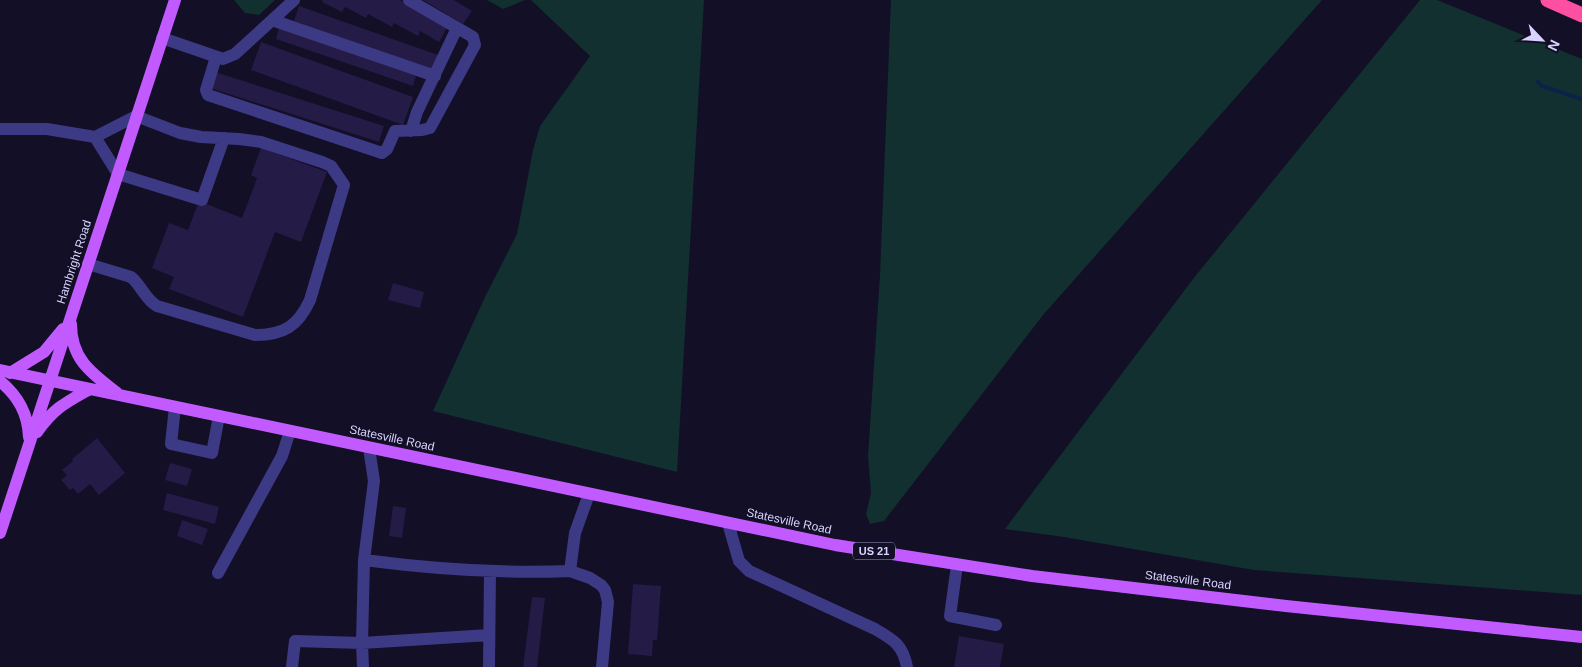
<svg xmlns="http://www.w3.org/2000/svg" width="1582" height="667" font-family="Arial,sans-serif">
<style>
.green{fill:#12302f}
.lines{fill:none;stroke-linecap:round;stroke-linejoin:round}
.stream{stroke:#0c2248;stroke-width:4}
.building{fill:#241b47}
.minor{stroke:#3d3a85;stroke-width:12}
.major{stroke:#c25bff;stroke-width:12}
.highway{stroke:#ff4fa3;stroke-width:15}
.labels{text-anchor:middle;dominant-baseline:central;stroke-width:4;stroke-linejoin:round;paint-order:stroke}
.shield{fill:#130f26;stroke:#9e99be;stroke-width:1}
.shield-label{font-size:11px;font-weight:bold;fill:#d9d4ff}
.street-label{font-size:12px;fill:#d9d4ff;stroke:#130f26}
</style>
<rect width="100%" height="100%" fill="#130f26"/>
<!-- green -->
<path class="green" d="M 234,0 L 275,0 L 259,15 L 245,13 Z
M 487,0 L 525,0 L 503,9 Z
M 531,0 L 704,0 L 677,472 L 433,411 L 485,297 L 517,234 L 533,150 L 540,126 L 590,56 Z
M 891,0 L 1322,0 L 1043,315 L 884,521 L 870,524 L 866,514 L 871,493 L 868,456 L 880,275 Z
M 1420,0 L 1437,0 L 1582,59 L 1582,595 L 1254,570 L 1064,537 L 1005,529 L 1193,279 Z"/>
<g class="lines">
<!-- stream -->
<path class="stream" d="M 1538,82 L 1542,86 L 1582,99"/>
</g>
<!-- building -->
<path class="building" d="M 323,0 L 400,0 L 448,26 L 439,42 L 420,31 L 418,36 L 394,23 L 392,27 L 368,14 L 366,18 L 345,7 L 342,12 L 322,2 Z
M 423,0 L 454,0 L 472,11 L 463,24 Z
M 299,6 L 438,55 L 433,70 L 294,21 Z
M 279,28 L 416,76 L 413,86 L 276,39 Z
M 261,42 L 413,97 L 403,125 L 251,70 Z
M 215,72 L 384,126 L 379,142 L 210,88 Z
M 261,148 L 327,172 L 301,242 L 275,232 L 243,317 L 169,289 L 174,277 L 152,268 L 169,223 L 188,230 L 199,201 L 242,218 L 257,178 L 251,175 Z
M 393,283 L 424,292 L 420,308 L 388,300 Z
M 97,438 L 125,473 L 99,495 L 90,484 L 78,494 L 73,488 L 70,490 L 61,480 L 67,475 L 62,470 L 73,461 L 72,459 Z
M 170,463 L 192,469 L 187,486 L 165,480 Z
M 167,493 L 219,507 L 215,524 L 163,510 Z
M 393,506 L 406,508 L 402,538 L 389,536 Z
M 182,520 L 208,529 L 202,545 L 177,536 Z
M 633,584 L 661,586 L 657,640 L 653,640 L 652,656 L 628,654 Z
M 532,597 L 545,598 L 537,667 L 523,667 Z
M 959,636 L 1004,644 L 1000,667 L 954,667 Z"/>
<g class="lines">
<!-- minor -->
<path class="minor" d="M 272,20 L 435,76
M 162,38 L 223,59 L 235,54 L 294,0
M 216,57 L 206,90 L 208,95 L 382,153 L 387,149 L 395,131 L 422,130 L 430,128 L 475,45 L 473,37 L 409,0
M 0,129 L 47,129 L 95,137 L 136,116 L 180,133 L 201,137 L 239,139 L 261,142 L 322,162 L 331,166 L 344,185 L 310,300 C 298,326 284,335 255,335 L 157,306 C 145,299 141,285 131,277 L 88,264
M 411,131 L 417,112 L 457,28
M 95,137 L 118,174 L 202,200 L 224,138
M 175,407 L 171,444 L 212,453 L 219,416
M 728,523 L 739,561 L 749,571 L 875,629 C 894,640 903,645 907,667
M 364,560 L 374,481 L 369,448
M 957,565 L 950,616 L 996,625
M 570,571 L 590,578 L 601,585 L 605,590 L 608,602 L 602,667
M 218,573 L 282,456 L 290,431
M 292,667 L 295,641 L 362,643 L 364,560 C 433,569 501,574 570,571 L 575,533 L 589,494
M 363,667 L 362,643 L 489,635
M 489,667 L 490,571"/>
<!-- major -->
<path class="major" d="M 71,324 C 71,359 91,373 117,393
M 0,370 L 835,545 L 1032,576 L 1286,606 L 1582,637
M 10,373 L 44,352 L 63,329
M 0,381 C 18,396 28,413 29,437
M 37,432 C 54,408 65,403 90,389
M 0,533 L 175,0"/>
<!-- highway -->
<path class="highway" d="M 1548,0 L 1582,15"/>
</g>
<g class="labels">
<!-- shield labels -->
<rect class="shield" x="853" y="542.5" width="42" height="17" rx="4"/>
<g class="shield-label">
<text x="874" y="551">US 21</text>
</g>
<!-- street labels -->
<g class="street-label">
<text transform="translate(74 262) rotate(-72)">Hambright Road</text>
<text transform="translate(392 438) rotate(12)">Statesville Road</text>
<text transform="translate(789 521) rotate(12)">Statesville Road</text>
<text transform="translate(1188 580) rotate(7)">Statesville Road</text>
</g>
</g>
<!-- north arrow -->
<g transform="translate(1542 40) rotate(115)" stroke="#130f26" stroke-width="4" paint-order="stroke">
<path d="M0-4L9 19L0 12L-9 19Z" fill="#d9d4ff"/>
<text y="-8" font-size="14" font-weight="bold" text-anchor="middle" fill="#d9d4ff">N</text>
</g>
</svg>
